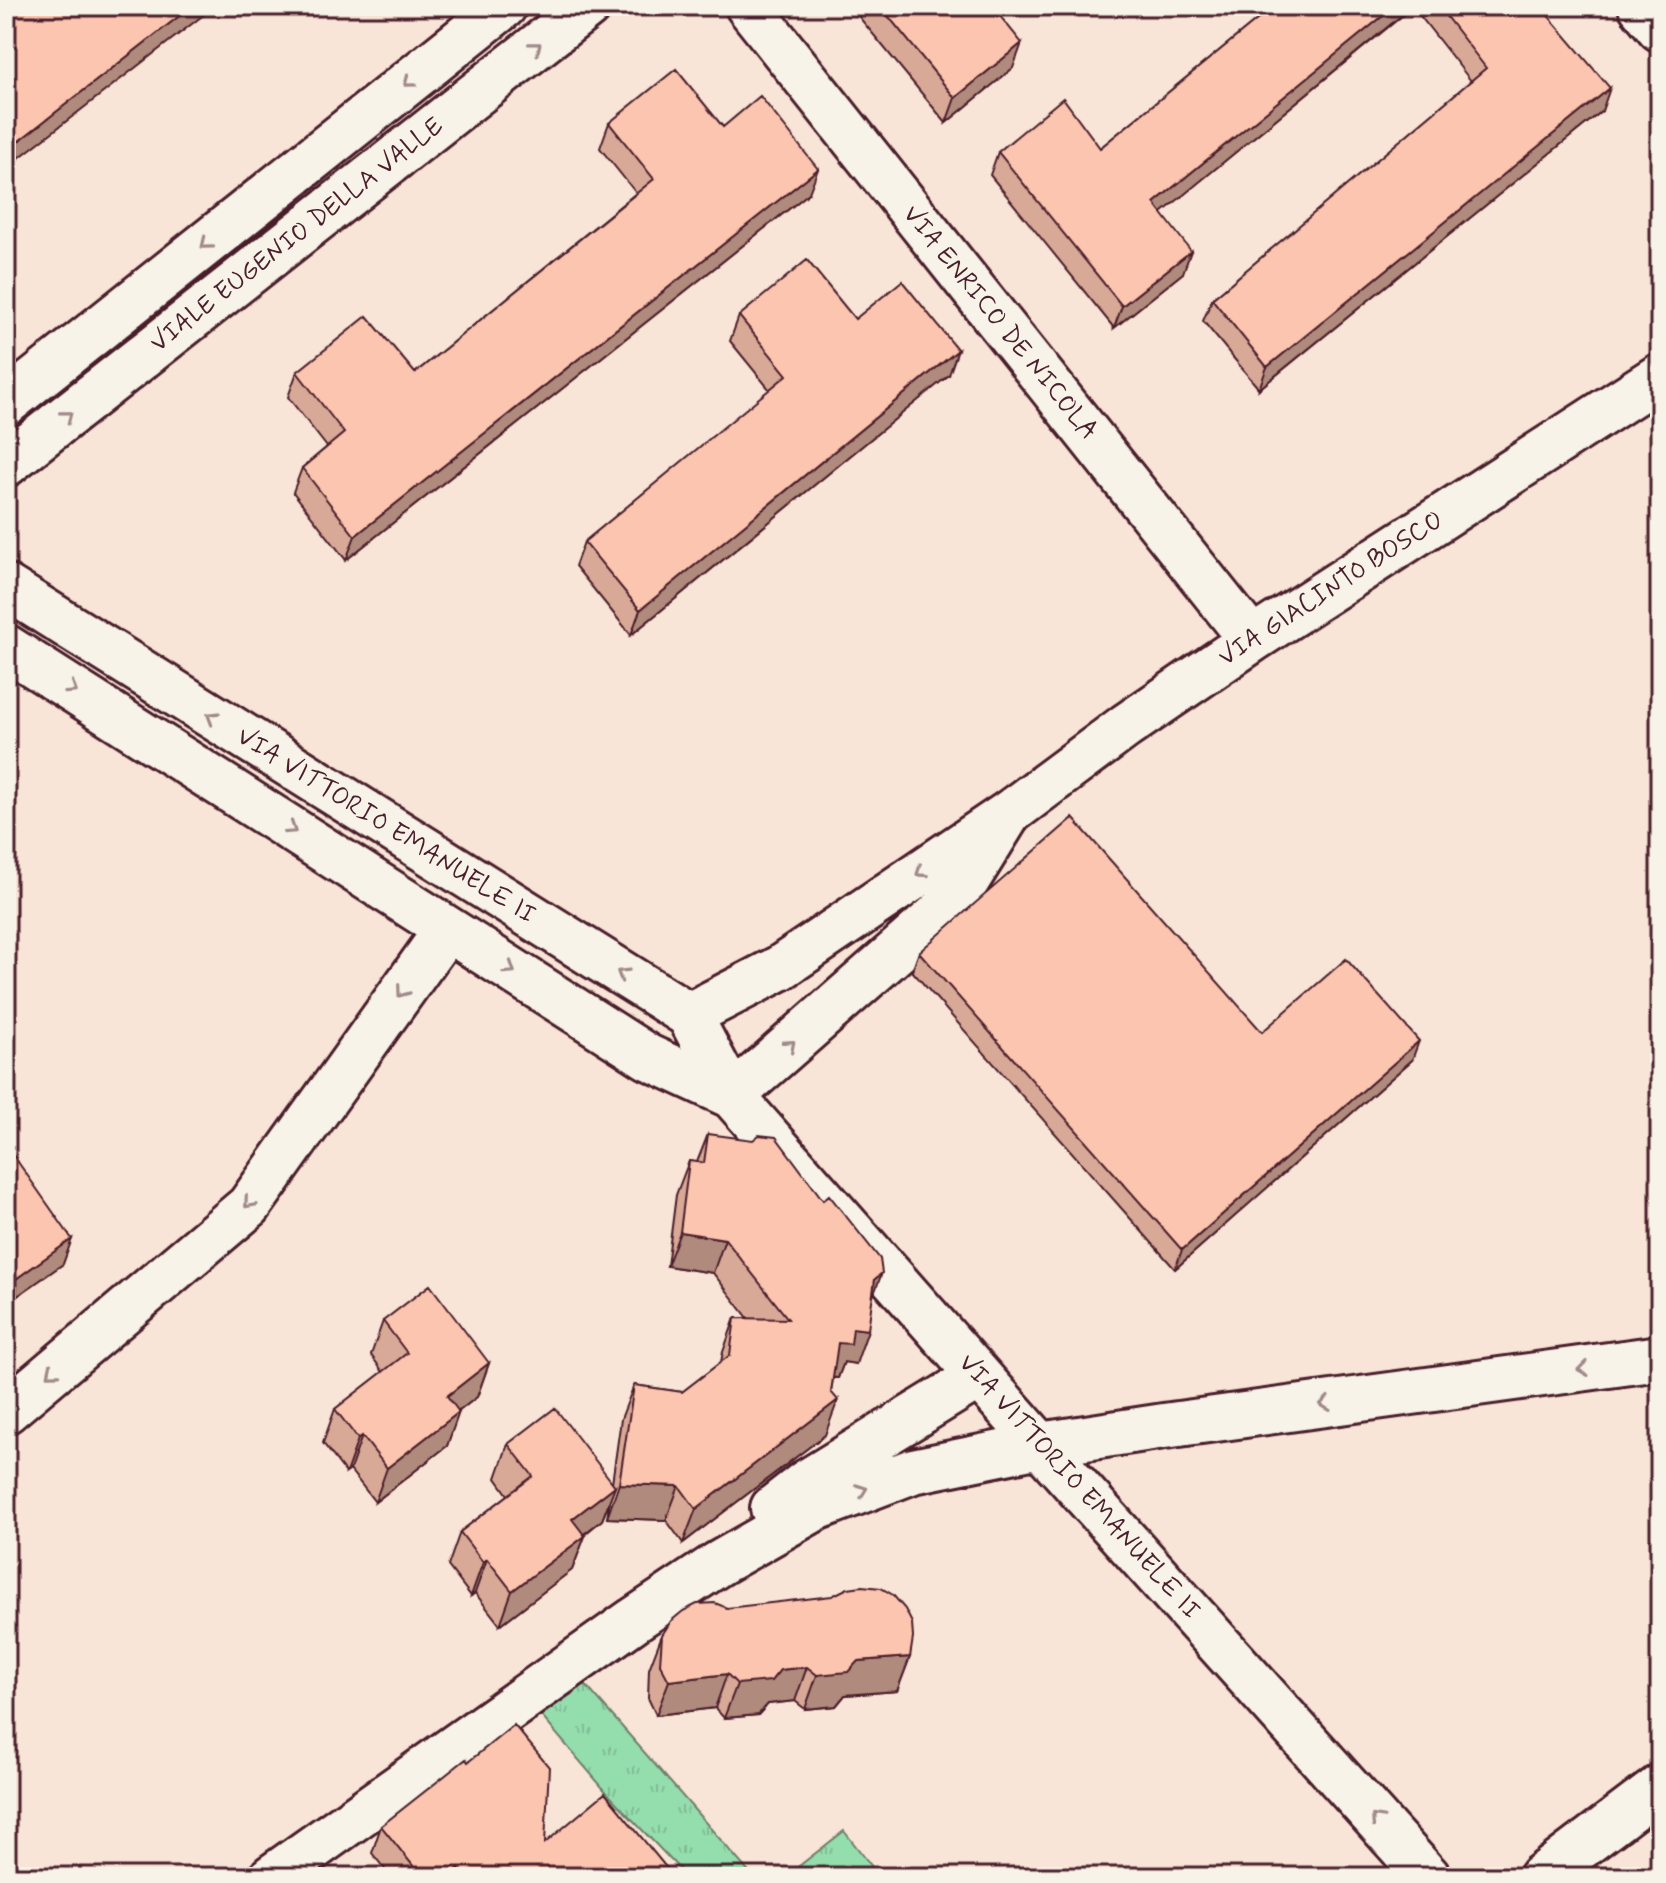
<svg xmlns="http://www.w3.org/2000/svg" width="1666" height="1883" font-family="Mynerve,sans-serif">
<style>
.grass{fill:url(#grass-tufts);stroke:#6f7e6c;stroke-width:2}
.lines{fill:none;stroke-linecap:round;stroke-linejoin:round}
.minor-casing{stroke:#4a1f2b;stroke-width:50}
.minor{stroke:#f7f3e8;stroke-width:44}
.wall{fill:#d9a997;stroke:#4a1f2b;stroke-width:2}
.shaded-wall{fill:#b08a7b;stroke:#4a1f2b;stroke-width:2}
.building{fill:#fcc5b0;stroke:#4a1f2b;stroke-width:2}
.oneway{stroke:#a0898a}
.labels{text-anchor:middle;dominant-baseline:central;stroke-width:7;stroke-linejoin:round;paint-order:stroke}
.street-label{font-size:26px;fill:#4a1f2b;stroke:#f7f3e8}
</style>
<defs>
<pattern id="grass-tufts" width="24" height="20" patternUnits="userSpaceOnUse" patternTransform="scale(2)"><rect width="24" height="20" fill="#94ddad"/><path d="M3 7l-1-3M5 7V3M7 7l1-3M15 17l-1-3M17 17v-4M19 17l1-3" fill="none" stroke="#81bd95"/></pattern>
</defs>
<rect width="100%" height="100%" fill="#f8e5d7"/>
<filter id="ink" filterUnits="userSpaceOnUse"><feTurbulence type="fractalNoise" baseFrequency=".0125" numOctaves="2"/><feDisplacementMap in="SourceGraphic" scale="16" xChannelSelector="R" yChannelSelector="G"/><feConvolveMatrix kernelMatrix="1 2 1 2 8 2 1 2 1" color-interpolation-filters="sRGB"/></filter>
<g filter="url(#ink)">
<!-- grass -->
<path class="grass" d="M 569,1666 L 753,1877 L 687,1877 L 608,1794 L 525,1697 Z
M 844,1831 L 880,1877 L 785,1877 Z"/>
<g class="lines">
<defs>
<path id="minor" d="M 748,6 L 1252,640
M 1641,6 L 1660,29
M 6,403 L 504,6
M 6,464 L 588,6
M 6,587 L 689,1015 L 732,1096 L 1040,1445 L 1428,1877
M 6,647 L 648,1057 L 732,1096 L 955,900 L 1009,813
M 689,1015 L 780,968 L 1009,813 L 1126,726 L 1252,640 L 1660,376
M 6,1411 L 249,1206 L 447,929
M 773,1508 L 805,1483 L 979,1376
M 272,1877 L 634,1620 L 718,1564 L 816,1508 L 913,1471 L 1040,1445 L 1164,1426 L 1660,1358
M 1541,1877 L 1660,1787"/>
</defs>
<!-- minor casing -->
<use href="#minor" class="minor-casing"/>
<!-- minor -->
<use href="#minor" class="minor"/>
</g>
<!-- wall -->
<path class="wall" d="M 850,6 L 1006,6 L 998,13 L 1013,68 L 946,123 Z
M 1274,6 L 1540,6 L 1602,111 L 1259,389 L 1203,321 L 1212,299 L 1471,81 L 1413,7 L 1161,213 L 1183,273 L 1114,328 L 990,175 L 998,152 L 1100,148 Z
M 609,123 L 723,127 L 809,193 L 346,560 L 293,492 L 302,468 L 327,447 L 288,397 L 297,372 L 415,373 L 636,193 L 600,148 Z
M 739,316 L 855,319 L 949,375 L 631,635 L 575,566 L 584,542 L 770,390 L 730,341 Z
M 919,952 L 1262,1032 L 1412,1060 L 1175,1269 L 912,971 Z
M 708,1134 L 872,1300 L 856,1364 L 844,1362 L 838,1378 L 833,1378 L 825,1435 L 683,1543 L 666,1520 L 607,1518 L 610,1501 L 602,1520 L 584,1535 L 585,1536 L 572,1570 L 500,1625 L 475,1593 L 471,1596 L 448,1566 L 460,1532 L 508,1495 L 496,1478 L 508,1444 L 612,1483 L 621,1419 L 634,1385 L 682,1392 L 721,1362 L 723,1352 L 735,1318 L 748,1318 L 713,1273 L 667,1266 L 676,1195 L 689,1161 L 697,1162 Z
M 383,1321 L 489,1363 L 477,1397 L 458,1412 L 447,1446 L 375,1502 L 350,1470 L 346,1473 L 323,1443 L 335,1409 L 383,1372 L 371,1355 Z
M 727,1608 L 910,1657 L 897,1691 L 845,1695 L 836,1706 L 805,1709 L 795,1701 L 768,1704 L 758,1715 L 724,1718 L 715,1708 L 656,1715 L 648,1698 L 649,1669 L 662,1635 Z
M 381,1826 L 545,1843 L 674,1877 L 391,1877 L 372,1853 Z"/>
<!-- shaded-wall -->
<path class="shaded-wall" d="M 192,6 L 215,6 L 6,168 L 6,151 Z
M 988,6 L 1006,6 L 980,27 Z
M 1395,6 L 1413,6 L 1146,226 L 1154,203 Z
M 1022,43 L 1013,68 L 946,123 L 955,98 Z
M 1610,88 L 1602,111 L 1259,389 L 1267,367 Z
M 818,169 L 809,193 L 346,560 L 355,536 Z
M 1191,251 L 1183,273 L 1114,328 L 1122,306 Z
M 958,350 L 949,375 L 631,635 L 640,610 Z
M 1419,1041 L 1412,1060 L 1175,1269 L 1182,1250 Z
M 680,1232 L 725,1239 L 713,1273 L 667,1266 Z
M 72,1239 L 63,1264 L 6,1304 L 6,1286 Z
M 882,1273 L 869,1307 L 875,1279 Z
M 853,1328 L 868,1330 L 856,1364 L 844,1362 L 838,1378 L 825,1377 L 838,1343 Z
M 489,1363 L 477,1397 L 434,1430 L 447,1396 Z
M 838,1400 L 825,1435 L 683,1543 L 696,1509 Z
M 459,1412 L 447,1446 L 375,1502 L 387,1468 Z
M 362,1436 L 350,1470 L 346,1473 L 358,1439 Z
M 619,1484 L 679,1486 L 666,1520 L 607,1518 Z
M 615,1486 L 602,1520 L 559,1553 L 572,1519 Z
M 585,1536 L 572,1570 L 500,1625 L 512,1591 Z
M 487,1559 L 475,1593 L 471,1596 L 483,1562 Z
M 910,1657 L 897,1691 L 845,1695 L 836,1706 L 805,1709 L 817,1675 L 858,1661 Z
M 807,1667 L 795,1701 L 768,1704 L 758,1715 L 724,1718 L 737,1684 L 780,1670 Z
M 727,1674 L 715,1708 L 656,1715 L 669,1681 Z
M 459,1868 L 456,1877 L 448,1877 Z"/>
<!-- building -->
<path class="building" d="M 6,6 L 192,6 L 6,151 Z
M 880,6 L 992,6 L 1022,43 L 955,98 Z
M 1274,6 L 1395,6 L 1154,203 L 1191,251 L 1122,306 L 998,152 L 1063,98 L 1100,148 Z
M 1438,6 L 1540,6 L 1610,88 L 1267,367 L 1212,299 L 1486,68 Z
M 676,69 L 723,127 L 760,96 L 818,169 L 355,536 L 302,468 L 344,433 L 297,372 L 367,316 L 415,373 L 654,179 L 609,123 Z
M 807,260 L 855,319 L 902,281 L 958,350 L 640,610 L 584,542 L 787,375 L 739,316 Z
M 1073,818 L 1262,1032 L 1346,959 L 1419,1041 L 1182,1250 L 919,952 Z
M 708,1134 L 753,1140 L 759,1135 L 776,1137 L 823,1200 L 829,1195 L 880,1259 L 882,1273 L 875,1279 L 868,1330 L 853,1328 L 851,1344 L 838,1343 L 831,1392 L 838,1400 L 696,1509 L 679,1486 L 619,1484 L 634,1385 L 682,1392 L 730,1355 L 735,1318 L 788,1319 L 725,1239 L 680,1232 L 689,1161 L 704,1163 Z
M 6,1145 L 72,1239 L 6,1286 Z
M 430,1285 L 489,1363 L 447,1396 L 459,1412 L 387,1468 L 362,1436 L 358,1439 L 335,1409 L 407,1353 L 383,1321 Z
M 555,1408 L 615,1486 L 572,1519 L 585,1536 L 512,1591 L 487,1559 L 483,1562 L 460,1532 L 533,1476 L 508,1444 Z
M 862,1586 L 881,1588 L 893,1595 L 905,1609 L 912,1623 L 913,1638 L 910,1657 L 858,1661 L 848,1672 L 817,1675 L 807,1667 L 780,1670 L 771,1681 L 737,1684 L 727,1674 L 669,1681 L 660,1664 L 662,1635 L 671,1621 L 683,1611 L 697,1604 L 715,1603 L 727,1608 L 832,1596 L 848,1588 Z
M 514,1725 L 549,1767 L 545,1843 L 605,1793 L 674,1877 L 466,1877 L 459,1868 L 448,1877 L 422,1877 L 381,1826 L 466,1759 L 468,1762 Z"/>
<!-- one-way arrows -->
<defs><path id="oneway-chevron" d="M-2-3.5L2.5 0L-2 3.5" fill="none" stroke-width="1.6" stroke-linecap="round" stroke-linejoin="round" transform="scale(2)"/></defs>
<g class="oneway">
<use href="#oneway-chevron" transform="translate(536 47) rotate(-38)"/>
<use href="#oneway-chevron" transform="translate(409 82) rotate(141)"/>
<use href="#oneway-chevron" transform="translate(206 244) rotate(141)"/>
<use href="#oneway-chevron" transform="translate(67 416) rotate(-38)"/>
<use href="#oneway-chevron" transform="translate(72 689) rotate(33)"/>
<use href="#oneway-chevron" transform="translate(212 717) rotate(-148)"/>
<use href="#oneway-chevron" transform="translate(291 829) rotate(33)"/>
<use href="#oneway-chevron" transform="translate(921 872) rotate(146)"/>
<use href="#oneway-chevron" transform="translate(510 969) rotate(33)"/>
<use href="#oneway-chevron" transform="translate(622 974) rotate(-148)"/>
<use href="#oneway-chevron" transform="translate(402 992) rotate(126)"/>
<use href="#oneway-chevron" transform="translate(790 1045) rotate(-41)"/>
<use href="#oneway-chevron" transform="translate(249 1203) rotate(131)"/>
<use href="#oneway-chevron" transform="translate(1583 1369) rotate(172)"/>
<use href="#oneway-chevron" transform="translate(52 1372) rotate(140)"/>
<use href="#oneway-chevron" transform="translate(1325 1404) rotate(172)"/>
<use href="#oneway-chevron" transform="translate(862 1490) rotate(-21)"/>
<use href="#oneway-chevron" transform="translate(1376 1819) rotate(-132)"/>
</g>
</g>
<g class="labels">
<!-- street labels -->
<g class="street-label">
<text transform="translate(297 235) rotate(-38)">VIALE EUGENIO DELLA VALLE</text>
<text transform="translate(1000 323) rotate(51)">VIA ENRICO DE NICOLA</text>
<text transform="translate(1331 589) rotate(-33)">VIA GIACINTO BOSCO</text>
<text transform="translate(386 826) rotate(32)">VIA VITTORIO EMANUELE II</text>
<text transform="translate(1079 1487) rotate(48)">VIA VITTORIO EMANUELE II</text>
</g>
</g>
<!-- margin -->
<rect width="1666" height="1883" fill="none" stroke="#f7f3e8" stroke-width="32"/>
<rect x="16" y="16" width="1634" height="1851" fill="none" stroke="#4a1f2b" stroke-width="3" filter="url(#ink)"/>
</svg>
